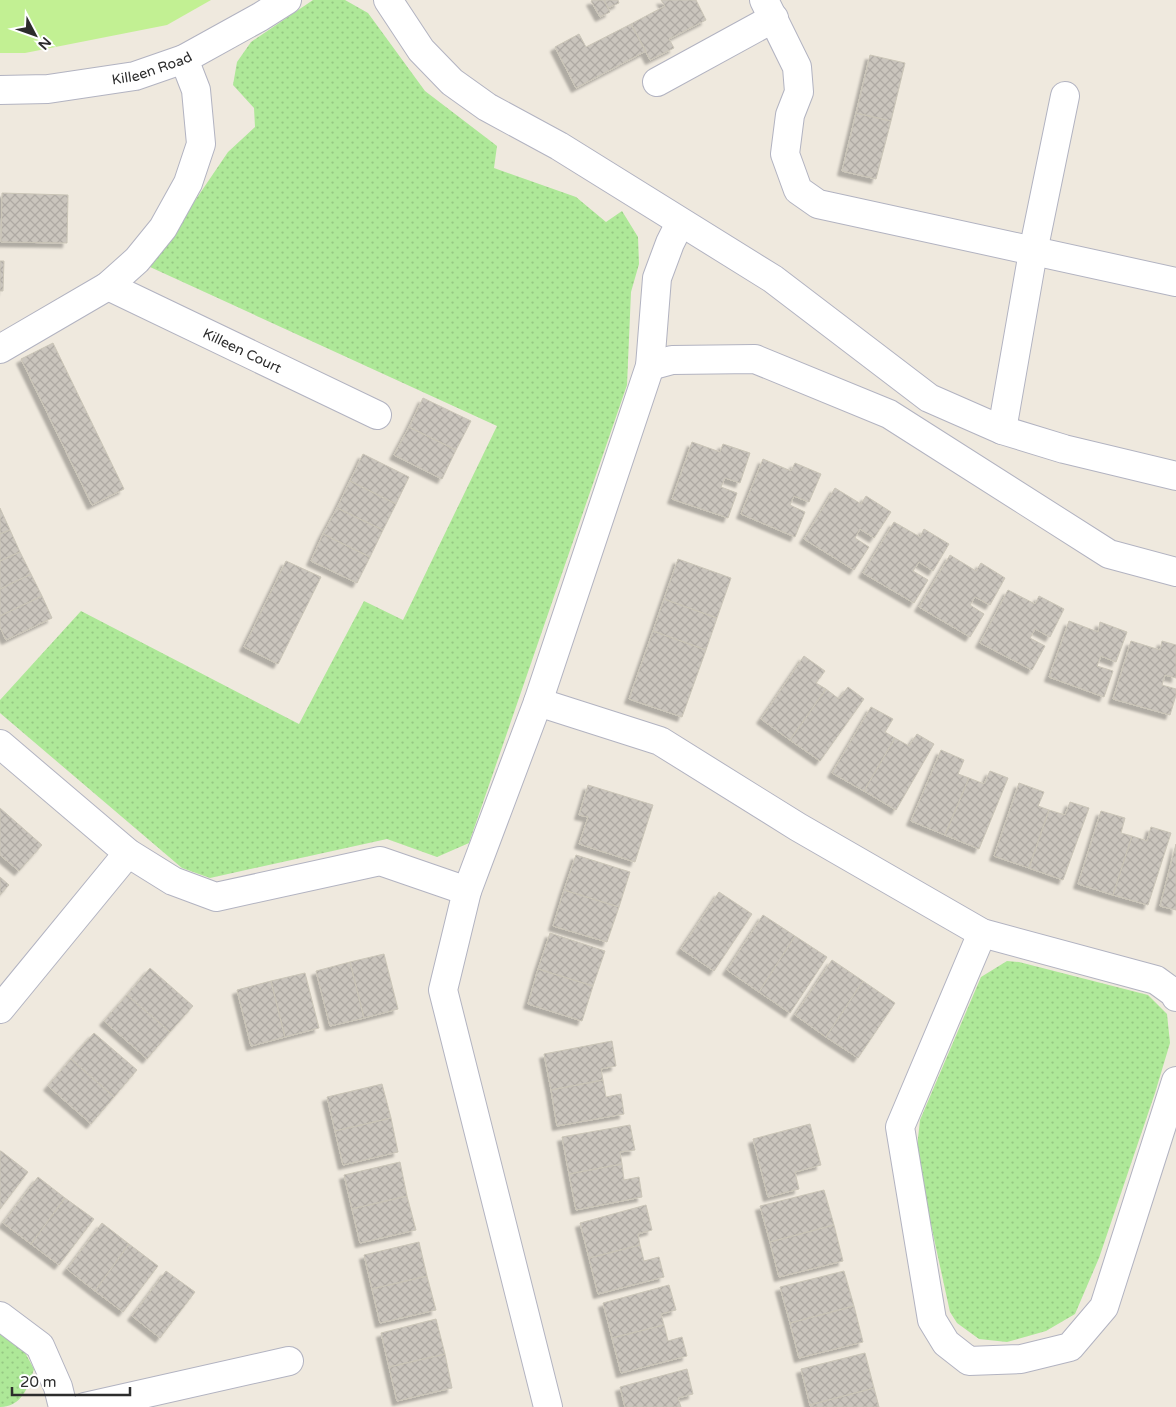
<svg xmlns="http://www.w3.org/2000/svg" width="1176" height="1407" font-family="'Varela Round',sans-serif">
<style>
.grass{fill:url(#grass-dots)}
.pitch{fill:#c2f093}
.building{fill:url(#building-cross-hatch);stroke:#cac5b7;filter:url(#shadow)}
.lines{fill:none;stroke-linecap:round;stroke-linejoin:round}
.street-casing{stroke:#b2b3c1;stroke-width:30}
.secondary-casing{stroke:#b2b3c1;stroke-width:30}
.street{stroke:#fff;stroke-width:28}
.secondary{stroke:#fff;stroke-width:28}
.labels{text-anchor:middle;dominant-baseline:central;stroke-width:4;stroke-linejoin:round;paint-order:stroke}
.street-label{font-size:14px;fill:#2c2c2c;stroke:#fff}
</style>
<defs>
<pattern id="grass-dots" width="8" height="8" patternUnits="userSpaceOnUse" patternTransform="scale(1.25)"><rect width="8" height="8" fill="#aee898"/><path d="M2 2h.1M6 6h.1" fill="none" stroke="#96c783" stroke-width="1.8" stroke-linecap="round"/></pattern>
<pattern id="building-cross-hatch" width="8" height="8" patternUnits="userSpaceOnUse" patternTransform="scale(1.25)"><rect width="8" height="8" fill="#cac5bd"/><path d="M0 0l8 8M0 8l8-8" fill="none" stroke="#aea9a3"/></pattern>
<filter id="shadow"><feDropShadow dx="-4.5" dy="4.5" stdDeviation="1" flood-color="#0004"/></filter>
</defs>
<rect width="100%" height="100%" fill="#efe9de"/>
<!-- grass -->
<path class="grass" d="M 313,0 L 345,0 L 368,13 L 425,91 L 497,146 L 494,168 L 576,197 L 606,222 L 622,211 L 638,237 L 639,264 L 631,292 L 627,385 L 469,843 L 437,857 L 387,839 L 210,878 L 182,868 L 0,713 L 0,700 L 81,611 L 299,724 L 364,601 L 403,620 L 497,426 L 150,267 L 228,152 L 255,127 L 254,108 L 233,85 L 237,62 L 251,42 Z
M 1007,961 L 1019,962 L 1148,995 L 1167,1014 L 1170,1043 L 1155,1093 L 1099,1258 L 1075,1314 L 1046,1331 L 1007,1342 L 979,1339 L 957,1323 L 950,1312 L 916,1156 L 920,1120 L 981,977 Z
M 0,1331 L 23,1349 L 34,1369 C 28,1387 22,1407 0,1407 Z"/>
<!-- pitch -->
<path class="pitch" d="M 0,0 L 211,0 L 167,25 L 25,53 L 0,53 Z"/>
<!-- building -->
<path class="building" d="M 593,0 L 604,0 L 610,12 L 600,17 L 591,1 Z
M 604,0 L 618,0 L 619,3 L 608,8 Z
M 661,0 L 696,0 L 706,20 L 669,39 L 674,48 L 650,60 L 631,24 L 665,6 Z
M 631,24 L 646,51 L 576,88 L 555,47 L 579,34 L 586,47 Z
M 870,55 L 905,63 L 891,121 L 856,113 Z
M 856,113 L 891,121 L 876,179 L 842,171 Z
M 2,193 L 68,195 L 67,243 L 1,242 Z
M 0,261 L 4,261 L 3,291 L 0,291 Z
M 53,343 L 124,489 L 92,505 L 21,359 Z
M 423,398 L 471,421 L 456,450 L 409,427 Z
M 409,427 L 456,450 L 442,479 L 394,455 Z
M 692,442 L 720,452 L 723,444 L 750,453 L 740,483 L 725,478 L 721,487 L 737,493 L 728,518 L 672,499 Z
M 363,454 L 409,477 L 396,504 L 350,481 Z
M 763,459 L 791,471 L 795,463 L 821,474 L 809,502 L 794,496 L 790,505 L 805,512 L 795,537 L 741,514 Z
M 350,481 L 396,504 L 383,530 L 337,508 Z
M 835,488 L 861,504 L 866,496 L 891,512 L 874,538 L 860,529 L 855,538 L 869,547 L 854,570 L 804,539 Z
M 0,508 L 10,530 L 0,534 Z
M 337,508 L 383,530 L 370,557 L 323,534 Z
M 894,522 L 920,537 L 924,529 L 949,544 L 933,571 L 919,562 L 913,571 L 928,580 L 914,603 L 863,573 Z
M 10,530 L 20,552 L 0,561 L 0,534 Z
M 323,534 L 370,557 L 357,583 L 311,561 Z
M 20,552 L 31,574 L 0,589 L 0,561 Z
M 950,555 L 976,571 L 981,563 L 1005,578 L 990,605 L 975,597 L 970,605 L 984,614 L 970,637 L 919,607 Z
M 678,559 L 731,578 L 717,618 L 664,599 Z
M 286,561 L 321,577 L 278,664 L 244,647 Z
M 31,574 L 42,596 L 0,616 L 0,589 Z
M 1008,590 L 1035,604 L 1039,596 L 1064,609 L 1050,637 L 1035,629 L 1030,638 L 1045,646 L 1032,670 L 980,643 Z
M 42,596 L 52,618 L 6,640 L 0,627 L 0,616 Z
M 664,599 L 717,618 L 706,650 L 653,631 Z
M 1069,621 L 1098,632 L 1100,622 L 1127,632 L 1116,662 L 1101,656 L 1097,666 L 1113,671 L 1104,697 L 1049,677 Z
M 653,631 L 706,650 L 682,717 L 629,699 Z
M 1131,641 L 1160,650 L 1162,641 L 1176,645 L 1176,678 L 1165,675 L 1162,685 L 1176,689 L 1176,695 L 1170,715 L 1113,699 Z
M 804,656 L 825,671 L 816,683 L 826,689 L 790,740 L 761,719 Z
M 848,687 L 864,699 L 820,761 L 790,740 L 826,689 L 839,699 Z
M 871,707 L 893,719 L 885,732 L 895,738 L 864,791 L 832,773 Z
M 917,734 L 934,744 L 896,810 L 864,791 L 895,738 L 909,746 Z
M 941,750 L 964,760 L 958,774 L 969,778 L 945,835 L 911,821 Z
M 990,771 L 1008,778 L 979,849 L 945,835 L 969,778 L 984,784 Z
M 1019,783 L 1044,792 L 1038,806 L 1049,810 L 1029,868 L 994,856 Z
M 588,785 L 653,805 L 635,862 L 579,844 L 588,817 L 579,815 Z
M 1070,802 L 1089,808 L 1063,880 L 1029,868 L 1049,810 L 1065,815 Z
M 0,808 L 42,845 L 19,871 L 0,855 Z
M 1101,811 L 1125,818 L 1121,833 L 1132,836 L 1113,895 L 1078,884 Z
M 1151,827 L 1171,833 L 1148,905 L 1113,895 L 1132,836 L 1147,841 Z
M 1176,844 L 1176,910 L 1160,906 Z
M 576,855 L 630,872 L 619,907 L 564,890 Z
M 0,877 L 9,885 L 0,895 Z
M 564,890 L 619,907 L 607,942 L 553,926 Z
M 719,892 L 752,914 L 714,971 L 681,949 Z
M 763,915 L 795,936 L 759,992 L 727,970 Z
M 550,933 L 605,951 L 593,986 L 538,969 Z
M 795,936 L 827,957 L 790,1013 L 759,992 Z
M 384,954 L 398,1009 L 364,1018 L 350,962 Z
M 832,960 L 863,981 L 826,1037 L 795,1015 Z
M 350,962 L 364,1018 L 330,1026 L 316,971 Z
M 150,968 L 193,1006 L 170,1032 L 127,995 Z
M 538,969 L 593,986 L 582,1021 L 528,1004 Z
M 305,973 L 319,1028 L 285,1037 L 271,981 Z
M 271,981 L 285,1037 L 251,1046 L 237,990 Z
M 863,981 L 895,1003 L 858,1058 L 826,1037 Z
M 127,995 L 170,1032 L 147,1059 L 104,1021 Z
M 94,1033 L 137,1070 L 114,1097 L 71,1059 Z
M 612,1041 L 616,1066 L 601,1069 L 603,1080 L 551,1090 L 544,1054 Z
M 71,1059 L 114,1097 L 91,1124 L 48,1086 Z
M 603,1080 L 606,1097 L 621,1094 L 624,1114 L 557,1126 L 551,1090 Z
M 382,1084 L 391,1118 L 335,1131 L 327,1097 Z
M 391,1118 L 398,1152 L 343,1165 L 335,1131 Z
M 810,1124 L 821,1165 L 795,1172 L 799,1189 L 768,1197 L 753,1139 Z
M 630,1125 L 635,1150 L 620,1152 L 622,1164 L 569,1174 L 562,1137 Z
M 1,1151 L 28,1172 L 0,1209 L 0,1151 Z
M 400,1162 L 407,1196 L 352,1209 L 344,1175 Z
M 622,1164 L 624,1180 L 639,1177 L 642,1197 L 576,1210 L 569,1174 Z
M 38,1177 L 65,1198 L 31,1244 L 3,1223 Z
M 824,1190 L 834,1225 L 770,1242 L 760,1206 Z
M 407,1196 L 416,1230 L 360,1243 L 352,1209 Z
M 65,1198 L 94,1219 L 59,1265 L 31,1244 Z
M 646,1205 L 652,1230 L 638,1234 L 640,1245 L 589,1258 L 580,1223 Z
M 102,1223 L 129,1244 L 95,1291 L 67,1269 Z
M 834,1225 L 843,1261 L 779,1277 L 770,1242 Z
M 419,1242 L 427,1276 L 372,1289 L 364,1255 Z
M 129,1244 L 158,1266 L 123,1312 L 95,1291 Z
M 640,1245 L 644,1261 L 659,1257 L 664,1277 L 598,1294 L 589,1258 Z
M 166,1271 L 195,1292 L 160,1338 L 132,1316 Z
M 844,1271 L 854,1306 L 790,1323 L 780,1287 Z
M 427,1276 L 436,1310 L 380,1323 L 372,1289 Z
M 669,1285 L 676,1310 L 661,1314 L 664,1325 L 612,1338 L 603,1303 Z
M 854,1306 L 863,1342 L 799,1358 L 790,1323 Z
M 436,1319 L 445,1354 L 389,1367 L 381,1333 Z
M 664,1325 L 668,1341 L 682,1337 L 687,1356 L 621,1373 L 612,1338 Z
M 865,1353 L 874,1388 L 810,1405 L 801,1369 Z
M 445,1354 L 452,1388 L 397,1401 L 389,1367 Z
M 687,1369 L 693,1394 L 678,1398 L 681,1407 L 625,1407 L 620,1387 Z
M 874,1388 L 879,1407 L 811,1407 L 810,1405 Z"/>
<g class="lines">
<defs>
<g id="street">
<path d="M 388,0 L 421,50 L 452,82 L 487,107 L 559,146 L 773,279 L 929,398 L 1002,430 L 1064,449 L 1176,476"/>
<path d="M 764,0 L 797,67 L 799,92 L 790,115 L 785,154 L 798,190 L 818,204 L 1176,282"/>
<path d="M 657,82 L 774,18"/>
<path id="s1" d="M 108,286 L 377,415"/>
<path d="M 0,349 L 108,286 L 137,260 L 163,228 L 188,183 L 201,144 L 196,90 L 184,59"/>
<path d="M 650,366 L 672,360 L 755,359 L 889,414 L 1109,554 L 1176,572"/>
<path d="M 1002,430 L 1033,252 L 1065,96"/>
<path d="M 538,702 L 660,741 L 798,827 L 982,933 L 1156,980 L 1174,993 L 1176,997"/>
<path d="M 0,744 L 128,853 L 173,881 L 216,897 L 380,861 L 467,891"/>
<path d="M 982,933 L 900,1127 L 932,1320 L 946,1343 L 969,1361 L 1021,1359 L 1070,1347 L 1104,1307 L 1176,1081"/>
<path d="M 0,1009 L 128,853"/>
<path d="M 0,1316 L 40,1346 L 58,1387 L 63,1407"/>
<path d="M 85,1407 L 289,1361"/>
<path d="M 548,1407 L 443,990 L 467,891 L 538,702 L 650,366 L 657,278 L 670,243 L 680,223"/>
</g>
<g id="secondary">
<path id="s2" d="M 0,90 L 48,89 L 135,76 L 184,59 L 260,17 L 287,0"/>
</g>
</defs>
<!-- street casing -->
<use href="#street" class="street-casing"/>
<!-- secondary casing -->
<use href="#secondary" class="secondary-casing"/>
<!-- street -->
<use href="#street" class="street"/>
<!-- secondary -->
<use href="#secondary" class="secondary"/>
</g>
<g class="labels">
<!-- street labels -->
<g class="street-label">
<text stroke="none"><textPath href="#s2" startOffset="154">Killeen Road</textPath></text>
<text stroke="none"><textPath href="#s1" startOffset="149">Killeen Court</textPath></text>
</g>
</g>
<!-- north arrow -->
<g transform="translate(35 35) rotate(131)" stroke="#ffffff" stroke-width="4" paint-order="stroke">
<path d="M0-4L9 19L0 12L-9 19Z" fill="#2c2c2c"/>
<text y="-8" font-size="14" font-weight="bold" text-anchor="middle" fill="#2c2c2c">N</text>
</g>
<!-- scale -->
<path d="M12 1387v8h118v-8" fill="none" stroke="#2c2c2c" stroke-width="2.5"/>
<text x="20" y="1387" font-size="15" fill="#2c2c2c" stroke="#ffffff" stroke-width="4" paint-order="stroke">20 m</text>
</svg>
